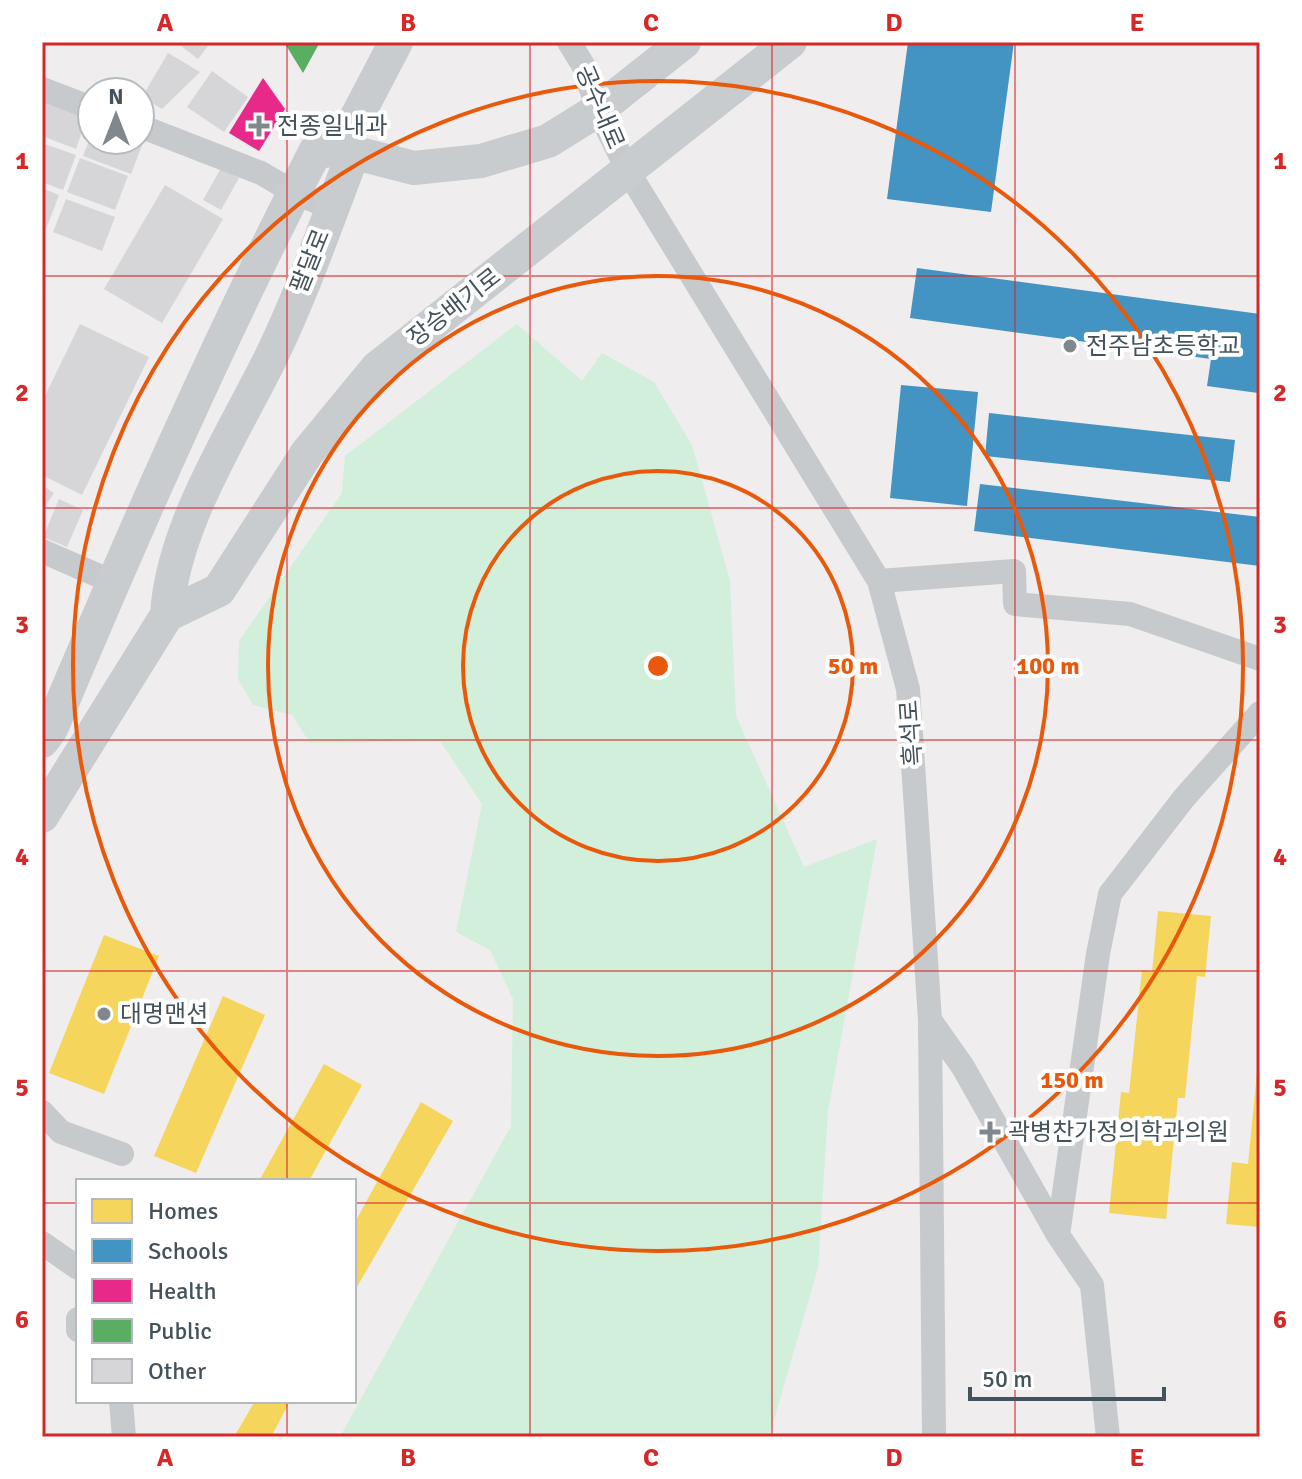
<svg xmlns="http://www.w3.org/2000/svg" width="1302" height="1479" font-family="Signika,'Noto Sans KR',sans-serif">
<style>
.green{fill:#d1efda}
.homes{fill:#f6d55c}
.schools{fill:#4393c3}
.health{fill:#e7298a}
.public{fill:#5aae61}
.building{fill:#d6d6d8}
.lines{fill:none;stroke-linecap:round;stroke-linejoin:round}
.street{stroke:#c7cacd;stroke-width:24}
.secondary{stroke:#c9cccf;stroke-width:34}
.grid{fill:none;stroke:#d62828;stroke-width:2;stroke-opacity:0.55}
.ring{fill:none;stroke:#e8590c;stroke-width:4}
.poi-dot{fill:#80888e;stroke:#fff;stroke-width:3}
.labels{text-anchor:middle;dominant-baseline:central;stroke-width:8;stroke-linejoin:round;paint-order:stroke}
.street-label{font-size:24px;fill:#44525b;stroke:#fff}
.poi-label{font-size:24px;fill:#44525b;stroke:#fff;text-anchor:start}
.centre{fill:#e8590c;stroke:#fff;stroke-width:4}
.ring-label{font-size:24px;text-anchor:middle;font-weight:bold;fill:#e8590c;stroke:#fff;stroke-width:8;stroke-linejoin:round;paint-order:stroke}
.neatline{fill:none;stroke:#d62828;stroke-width:3}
.grid-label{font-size:26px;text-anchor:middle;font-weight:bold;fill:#d62828}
</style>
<rect width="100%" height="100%" fill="#efedee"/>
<!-- green -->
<path class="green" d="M 517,324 L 582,381 L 602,353 L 654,382 L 692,445 L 730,581 L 736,716 L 804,867 L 877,839 L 828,1111 L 818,1268 L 769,1437 L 340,1437 L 511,1126 L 513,999 L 490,950 L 456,932 L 482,804 L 440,741 L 310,743 L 292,715 L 253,705 L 238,679 L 239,641 L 342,493 L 345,456 Z"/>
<!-- homes -->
<path class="homes" d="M 1158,911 L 1211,916 L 1205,977 L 1197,976 L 1185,1098 L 1178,1098 L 1166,1219 L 1109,1213 L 1121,1092 L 1129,1093 L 1142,970 L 1152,972 Z
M 104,935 L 159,956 L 104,1094 L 49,1073 Z
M 223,996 L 265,1015 L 196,1173 L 154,1156 Z
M 1258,1062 L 1260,1227 L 1226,1224 L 1232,1162 L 1248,1164 Z
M 324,1064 L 362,1085 L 309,1181 L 259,1181 Z
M 421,1102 L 453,1121 L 354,1292 L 354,1224 Z
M 255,1401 L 290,1401 L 271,1437 L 234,1437 Z"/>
<!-- schools -->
<path class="schools" d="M 908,42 L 1014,42 L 991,212 L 887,199 Z
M 917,268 L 1260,314 L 1258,393 L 1207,386 L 1211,359 L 910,318 Z
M 901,385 L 978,392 L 967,506 L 890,498 Z
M 989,413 L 1235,440 L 1230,482 L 985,456 Z
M 980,484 L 1260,517 L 1260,566 L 974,531 Z"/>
<!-- health -->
<path class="health" d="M 263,78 L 285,109 L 259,151 L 229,133 Z"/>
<!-- public -->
<path class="public" d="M 284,42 L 320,42 L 303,73 Z"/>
<!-- building -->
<path class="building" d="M 184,42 L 211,42 L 198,59 L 181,46 Z
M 168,53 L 200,72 L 162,109 L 142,97 Z
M 212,71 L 248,97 L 224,132 L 187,107 Z
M 42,97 L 88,115 L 76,149 L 42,136 Z
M 92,133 L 92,140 L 144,140 L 131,174 L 83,156 Z
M 42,143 L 76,155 L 63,190 L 42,182 Z
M 80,158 L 128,176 L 115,210 L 67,192 Z
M 221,168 L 239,178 L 221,210 L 203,200 Z
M 165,185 L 223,219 L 162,323 L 104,289 Z
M 42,188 L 59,195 L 46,229 L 42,227 Z
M 66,199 L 115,217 L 102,251 L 53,232 Z
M 80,324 L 149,357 L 82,495 L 42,475 L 42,402 Z
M 42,485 L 54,493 L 42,511 Z
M 59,499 L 83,510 L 67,547 L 43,537 Z"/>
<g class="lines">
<!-- street -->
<path class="street" d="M 569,42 L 583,65 L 598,110 L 629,173 L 879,581 L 908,689 L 930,1020 L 963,1067 L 1058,1235 L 1092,1285 L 1108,1437
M 42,89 L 92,108
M 140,126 L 261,173 L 295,193 L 332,208
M 42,551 L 113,582
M 879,581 L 1014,571 L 1015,604 L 1130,614 L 1260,659
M 930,1020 L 934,1437
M 42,1112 L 61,1132 L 122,1154
M 1058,1235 L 1098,954 L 1110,894 L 1184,798 L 1260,713
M 42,1243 L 78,1268
M 78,1319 L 78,1330
M 121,1401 L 124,1437"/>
<!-- secondary -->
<path class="secondary" d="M 340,149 L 396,42
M 167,615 L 219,590 L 307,453 L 377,368 L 790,42
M 42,741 L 51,729 C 133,534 218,340 315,152 L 340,149 L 414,168 L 481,161 L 548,141 L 598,110 L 684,42
M 42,816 L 167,615 C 172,526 234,433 272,355 C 301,295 324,230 348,167 L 340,149"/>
</g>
<!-- grid -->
<path class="grid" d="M 287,42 L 287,1181M 530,42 L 530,1437M 772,42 L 772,1437M 1015,42 L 1015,1437M 42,276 L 1260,276M 42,508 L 1260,508M 42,740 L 1260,740M 42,971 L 1260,971M 42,1203 L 78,1203M 354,1203 L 1260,1203M 287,1401 L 287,1437"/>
<!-- distance rings -->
<g class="ring">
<circle cx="658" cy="666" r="195"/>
<circle cx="658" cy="666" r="390"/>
<circle cx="658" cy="666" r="585"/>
</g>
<!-- markers -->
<g class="poi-dot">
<path d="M255 114h8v8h8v8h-8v8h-8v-8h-8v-8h8z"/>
<circle cx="1070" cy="346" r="8"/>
<circle cx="104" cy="1014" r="8"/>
<path d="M986 1120h8v8h8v8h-8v8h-8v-8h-8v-8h8z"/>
</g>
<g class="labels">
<!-- street labels -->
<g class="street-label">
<text transform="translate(600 107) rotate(67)">공수내로</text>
<text transform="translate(310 261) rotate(-68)">팔달로</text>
<text transform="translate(454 307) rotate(-38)">장승배기로</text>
<text transform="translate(911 733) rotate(-94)">흑석로</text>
</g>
<!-- poi labels -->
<g class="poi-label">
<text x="277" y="126">전종일내과</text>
<text x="1086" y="346">전주남초등학교</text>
<text x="120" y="1014">대명맨션</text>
<text x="1008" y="1132">곽병찬가정의학과의원</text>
</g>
</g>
<circle cx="658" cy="666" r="12" class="centre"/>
<g class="ring-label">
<text x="853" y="674">50 m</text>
<text x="1048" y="674">100 m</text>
<text x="1072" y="1088">150 m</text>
</g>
<!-- border -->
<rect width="1302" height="1479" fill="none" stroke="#ffffff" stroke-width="88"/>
<!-- legend -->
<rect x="76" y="1179" width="280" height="224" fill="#ffffff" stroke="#b4babd" stroke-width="2"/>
<rect x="92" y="1199" width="40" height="24" fill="#f6d55c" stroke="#b4babd" stroke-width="2"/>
<text x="148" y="1219" font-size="24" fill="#44525b">Homes</text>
<rect x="92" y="1239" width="40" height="24" fill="#4393c3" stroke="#b4babd" stroke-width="2"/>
<text x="148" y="1259" font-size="24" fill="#44525b">Schools</text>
<rect x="92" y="1279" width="40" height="24" fill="#e7298a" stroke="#b4babd" stroke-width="2"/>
<text x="148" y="1299" font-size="24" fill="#44525b">Health</text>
<rect x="92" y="1319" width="40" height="24" fill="#5aae61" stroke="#b4babd" stroke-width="2"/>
<text x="148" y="1339" font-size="24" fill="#44525b">Public</text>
<rect x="92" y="1359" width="40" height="24" fill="#d6d6d8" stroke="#b4babd" stroke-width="2"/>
<text x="148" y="1379" font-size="24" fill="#44525b">Other</text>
<!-- north arrow -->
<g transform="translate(116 116)"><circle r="38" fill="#ffffff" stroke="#b4babd" stroke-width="2"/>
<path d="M0-6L14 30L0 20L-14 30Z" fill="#80888e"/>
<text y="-12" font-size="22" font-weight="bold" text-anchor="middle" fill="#44525b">N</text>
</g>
<!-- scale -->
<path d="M970 1387v12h194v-12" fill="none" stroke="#44525b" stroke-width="4"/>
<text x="982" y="1387" font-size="24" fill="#44525b" stroke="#ffffff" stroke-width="6" paint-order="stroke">50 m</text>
<rect x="44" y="44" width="1214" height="1391" class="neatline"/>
<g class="grid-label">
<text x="165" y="31">A</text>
<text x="408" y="31">B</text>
<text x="651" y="31">C</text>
<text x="894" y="31">D</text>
<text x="1137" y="31">E</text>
<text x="22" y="169">1</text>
<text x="1280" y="169">1</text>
<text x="22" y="401">2</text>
<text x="1280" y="401">2</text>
<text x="22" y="633">3</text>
<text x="1280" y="633">3</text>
<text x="22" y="865">4</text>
<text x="1280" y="865">4</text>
<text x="22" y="1096">5</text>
<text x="1280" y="1096">5</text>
<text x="22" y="1328">6</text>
<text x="1280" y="1328">6</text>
<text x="165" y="1466">A</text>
<text x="408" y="1466">B</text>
<text x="651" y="1466">C</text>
<text x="894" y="1466">D</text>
<text x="1137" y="1466">E</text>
</g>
</svg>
